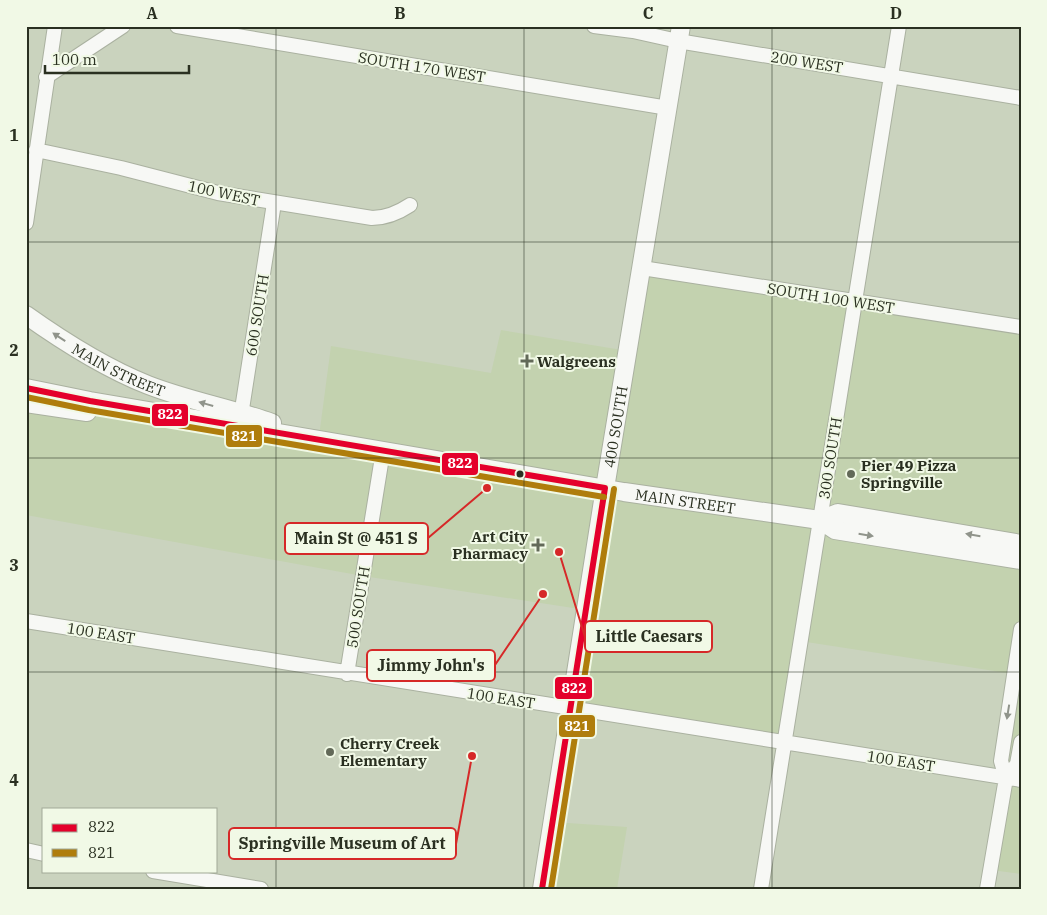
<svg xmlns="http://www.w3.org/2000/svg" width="1047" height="915" font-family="'IBM Plex Serif',serif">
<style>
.built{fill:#c3d2af}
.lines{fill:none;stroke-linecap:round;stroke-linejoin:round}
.minor-casing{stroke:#aab1a0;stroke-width:16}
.major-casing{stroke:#aab1a0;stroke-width:20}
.minor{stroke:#f7f8f5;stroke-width:14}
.major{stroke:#f7f8f5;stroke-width:18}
.bus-1-casing{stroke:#f1f9e6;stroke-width:10}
.bus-2-casing{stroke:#f1f9e6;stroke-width:10}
.bus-1{stroke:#e4002b;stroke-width:6}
.bus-2{stroke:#af7d0c;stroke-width:6}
.oneway{fill:#90948b}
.grid{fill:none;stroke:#2a3021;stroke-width:1;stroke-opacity:0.55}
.poi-dot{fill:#626958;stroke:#f1f9e6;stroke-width:2}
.bus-dot{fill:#2a3021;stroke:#f1f9e6;stroke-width:2}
.labels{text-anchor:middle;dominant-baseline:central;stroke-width:4;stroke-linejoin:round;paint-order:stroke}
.street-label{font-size:15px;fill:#2a3021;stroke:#f1f9e6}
.poi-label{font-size:15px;font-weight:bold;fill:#2a3021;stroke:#f1f9e6;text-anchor:start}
.leader{fill:none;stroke:#d62828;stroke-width:2}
.callout-dot{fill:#d62828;stroke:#f1f9e6;stroke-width:2}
.callout{fill:#f1f9e6;stroke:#d62828;stroke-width:2}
.callout-label{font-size:16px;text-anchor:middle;font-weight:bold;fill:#2a3021}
.line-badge{stroke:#f1f9e6;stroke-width:2}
.badge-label{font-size:14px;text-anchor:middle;font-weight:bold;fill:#fff}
.neatline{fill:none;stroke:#2a3021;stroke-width:2}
.grid-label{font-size:16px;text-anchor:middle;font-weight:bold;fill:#2a3021}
</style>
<rect width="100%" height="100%" fill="#cad3be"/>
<!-- built -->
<path class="built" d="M 642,268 L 1021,327 L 1021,874 L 991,870 L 1014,674 L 800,641 L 784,743 L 571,708 L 586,610 L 363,576 L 26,515 L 26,403 L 191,430 L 318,444 L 331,346 L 491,373 L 501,330 L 628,351 Z
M 553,822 L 627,827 L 617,889 L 542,889 Z"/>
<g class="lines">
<defs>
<path id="minor" d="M 177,26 L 668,108
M 594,26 L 633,31 L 678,41 L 1021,98
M 46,77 L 123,26
M 36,150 L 121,168 L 218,193 L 372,218 C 387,218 398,213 410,205
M 26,223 L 55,26
M 642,268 L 1021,327
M 240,422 L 274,203
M 26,621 L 1021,780
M 347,674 L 383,451
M 1006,778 L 1017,764 L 1021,742
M 26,850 L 44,854
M 153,871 L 261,889
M 761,889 L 899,26
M 987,889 L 1006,778 L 1001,761 L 1021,629"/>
<g id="major">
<path id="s1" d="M 26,315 C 64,342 105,368 148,385 C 189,401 231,408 272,423"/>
<path id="s2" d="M 26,388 L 90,401 L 624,492 L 820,520 L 835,530 L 1021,560"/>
<path d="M 26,403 L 87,412"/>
<path d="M 820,520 L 838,513 L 1021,544"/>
<path id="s3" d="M 542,889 L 605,488 L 681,26"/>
</g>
</defs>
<!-- minor casing -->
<use href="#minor" class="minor-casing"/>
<!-- major casing -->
<use href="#major" class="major-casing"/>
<!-- minor -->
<use href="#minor" class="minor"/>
<!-- major -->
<use href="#major" class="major"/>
<defs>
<path id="bus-1" d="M 26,388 L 90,401 L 605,488
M 542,889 L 605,488"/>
<path id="bus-2" d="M 26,397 L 89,410 L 604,497
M 551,889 L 614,489"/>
</defs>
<!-- bus-1 casing -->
<use href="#bus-1" class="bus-1-casing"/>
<!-- bus-2 casing -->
<use href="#bus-2" class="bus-2-casing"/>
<!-- bus-1 -->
<use href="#bus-1" class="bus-1"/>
<!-- bus-2 -->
<use href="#bus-2" class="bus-2"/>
</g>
<!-- one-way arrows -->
<defs><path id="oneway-solid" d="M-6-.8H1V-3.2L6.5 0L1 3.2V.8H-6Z" transform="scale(1.25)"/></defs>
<g class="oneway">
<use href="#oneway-solid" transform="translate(59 337) rotate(-147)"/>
<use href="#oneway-solid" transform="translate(206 404) rotate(-164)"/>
<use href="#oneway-solid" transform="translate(866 535) rotate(9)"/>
<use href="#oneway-solid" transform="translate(973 535) rotate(-170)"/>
<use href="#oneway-solid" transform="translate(1008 712) rotate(99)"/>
</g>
<!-- grid -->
<path class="grid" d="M 276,26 L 276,889M 524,26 L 524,889M 772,26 L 772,889M 26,242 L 1021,242M 26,458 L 1021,458M 26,672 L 1021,672"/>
<!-- markers -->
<g class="poi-dot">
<path d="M524.5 353.5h5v5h5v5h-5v5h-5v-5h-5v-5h5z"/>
<circle cx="851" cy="474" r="5"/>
<path d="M535.5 537.5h5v5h5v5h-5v5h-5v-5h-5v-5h5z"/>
<circle cx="330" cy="752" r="5"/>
</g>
<circle class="bus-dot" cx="520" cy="474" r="4.5"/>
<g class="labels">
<!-- street labels -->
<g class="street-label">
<text transform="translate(807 62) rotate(9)">200 WEST</text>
<text transform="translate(422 67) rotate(9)">SOUTH 170 WEST</text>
<text transform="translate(224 193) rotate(12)">100 WEST</text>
<text transform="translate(831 298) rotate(9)">SOUTH 100 WEST</text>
<text transform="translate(257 315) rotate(-81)">600 SOUTH</text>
<text stroke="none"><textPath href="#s1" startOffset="108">MAIN STREET</textPath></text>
<text stroke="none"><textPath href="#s3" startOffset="468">400 SOUTH</textPath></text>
<text transform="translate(830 458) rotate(-81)">300 SOUTH</text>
<text stroke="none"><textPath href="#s2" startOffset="669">MAIN STREET</textPath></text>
<text transform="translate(358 607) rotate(-81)">500 SOUTH</text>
<text transform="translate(101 633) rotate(9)">100 EAST</text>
<text transform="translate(501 698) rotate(9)">100 EAST</text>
<text transform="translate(901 761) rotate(9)">100 EAST</text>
</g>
<!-- poi labels -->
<g class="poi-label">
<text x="537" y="361">Walgreens</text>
<text x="861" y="465">Pier 49 Pizza<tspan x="861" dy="17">Springville</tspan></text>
<text x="528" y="536" text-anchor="end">Art City<tspan x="528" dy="17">Pharmacy</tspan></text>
<text x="340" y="743">Cherry Creek<tspan x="340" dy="17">Elementary</tspan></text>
</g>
</g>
<!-- callouts -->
<path class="leader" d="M487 488L428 538M559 552L585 637M543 594L495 665M472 756L456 844"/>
<g class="callout-dot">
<circle cx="487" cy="488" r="5"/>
<circle cx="559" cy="552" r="5"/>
<circle cx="543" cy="594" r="5"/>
<circle cx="472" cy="756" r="5"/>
</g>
<g class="callout">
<rect x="285" y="523" width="143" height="31" rx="5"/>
<rect x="585" y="621" width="127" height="31" rx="5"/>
<rect x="367" y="650" width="128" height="31" rx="5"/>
<rect x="229" y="828" width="227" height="31" rx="5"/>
</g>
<g class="callout-label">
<text x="356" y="544">Main St @ 451 S</text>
<text x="649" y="642">Little Caesars</text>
<text x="431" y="671">Jimmy John's</text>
<text x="342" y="849">Springville Museum of Art</text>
</g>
<g class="line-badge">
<rect x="151" y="403" width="38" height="24" rx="5" fill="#e4002b"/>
<rect x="225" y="424" width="38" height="24" rx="5" fill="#af7d0c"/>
<rect x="441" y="452" width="38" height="24" rx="5" fill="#e4002b"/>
<rect x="554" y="676" width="39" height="24" rx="5" fill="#e4002b"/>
<rect x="558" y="714" width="38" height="24" rx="5" fill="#af7d0c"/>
</g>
<g class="badge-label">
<text x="170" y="419">822</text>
<text x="244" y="441">821</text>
<text x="460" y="468">822</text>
<text x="574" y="693">822</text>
<text x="577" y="731">821</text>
</g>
<!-- border -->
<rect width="1047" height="915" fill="none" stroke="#f1f9e6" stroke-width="55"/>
<!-- legend -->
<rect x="42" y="808" width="175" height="65" fill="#f1f9e6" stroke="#a1a997"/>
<rect x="52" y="824" width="25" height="8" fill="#e4002b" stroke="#a1a997"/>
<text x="88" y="832" font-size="15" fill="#2a3021">822</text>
<rect x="52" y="849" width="25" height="8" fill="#af7d0c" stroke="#a1a997"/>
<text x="88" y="858" font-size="15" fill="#2a3021">821</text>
<!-- scale -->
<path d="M45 65v8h144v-8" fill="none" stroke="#2a3021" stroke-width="2.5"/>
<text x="52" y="65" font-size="15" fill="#2a3021" stroke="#f1f9e6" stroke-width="4" paint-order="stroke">100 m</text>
<rect x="28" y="28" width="992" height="860" class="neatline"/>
<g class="grid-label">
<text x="152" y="19">A</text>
<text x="400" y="19">B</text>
<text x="648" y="19">C</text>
<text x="896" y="19">D</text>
<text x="14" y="141">1</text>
<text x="14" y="356">2</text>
<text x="14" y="571">3</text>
<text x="14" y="786">4</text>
</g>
</svg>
